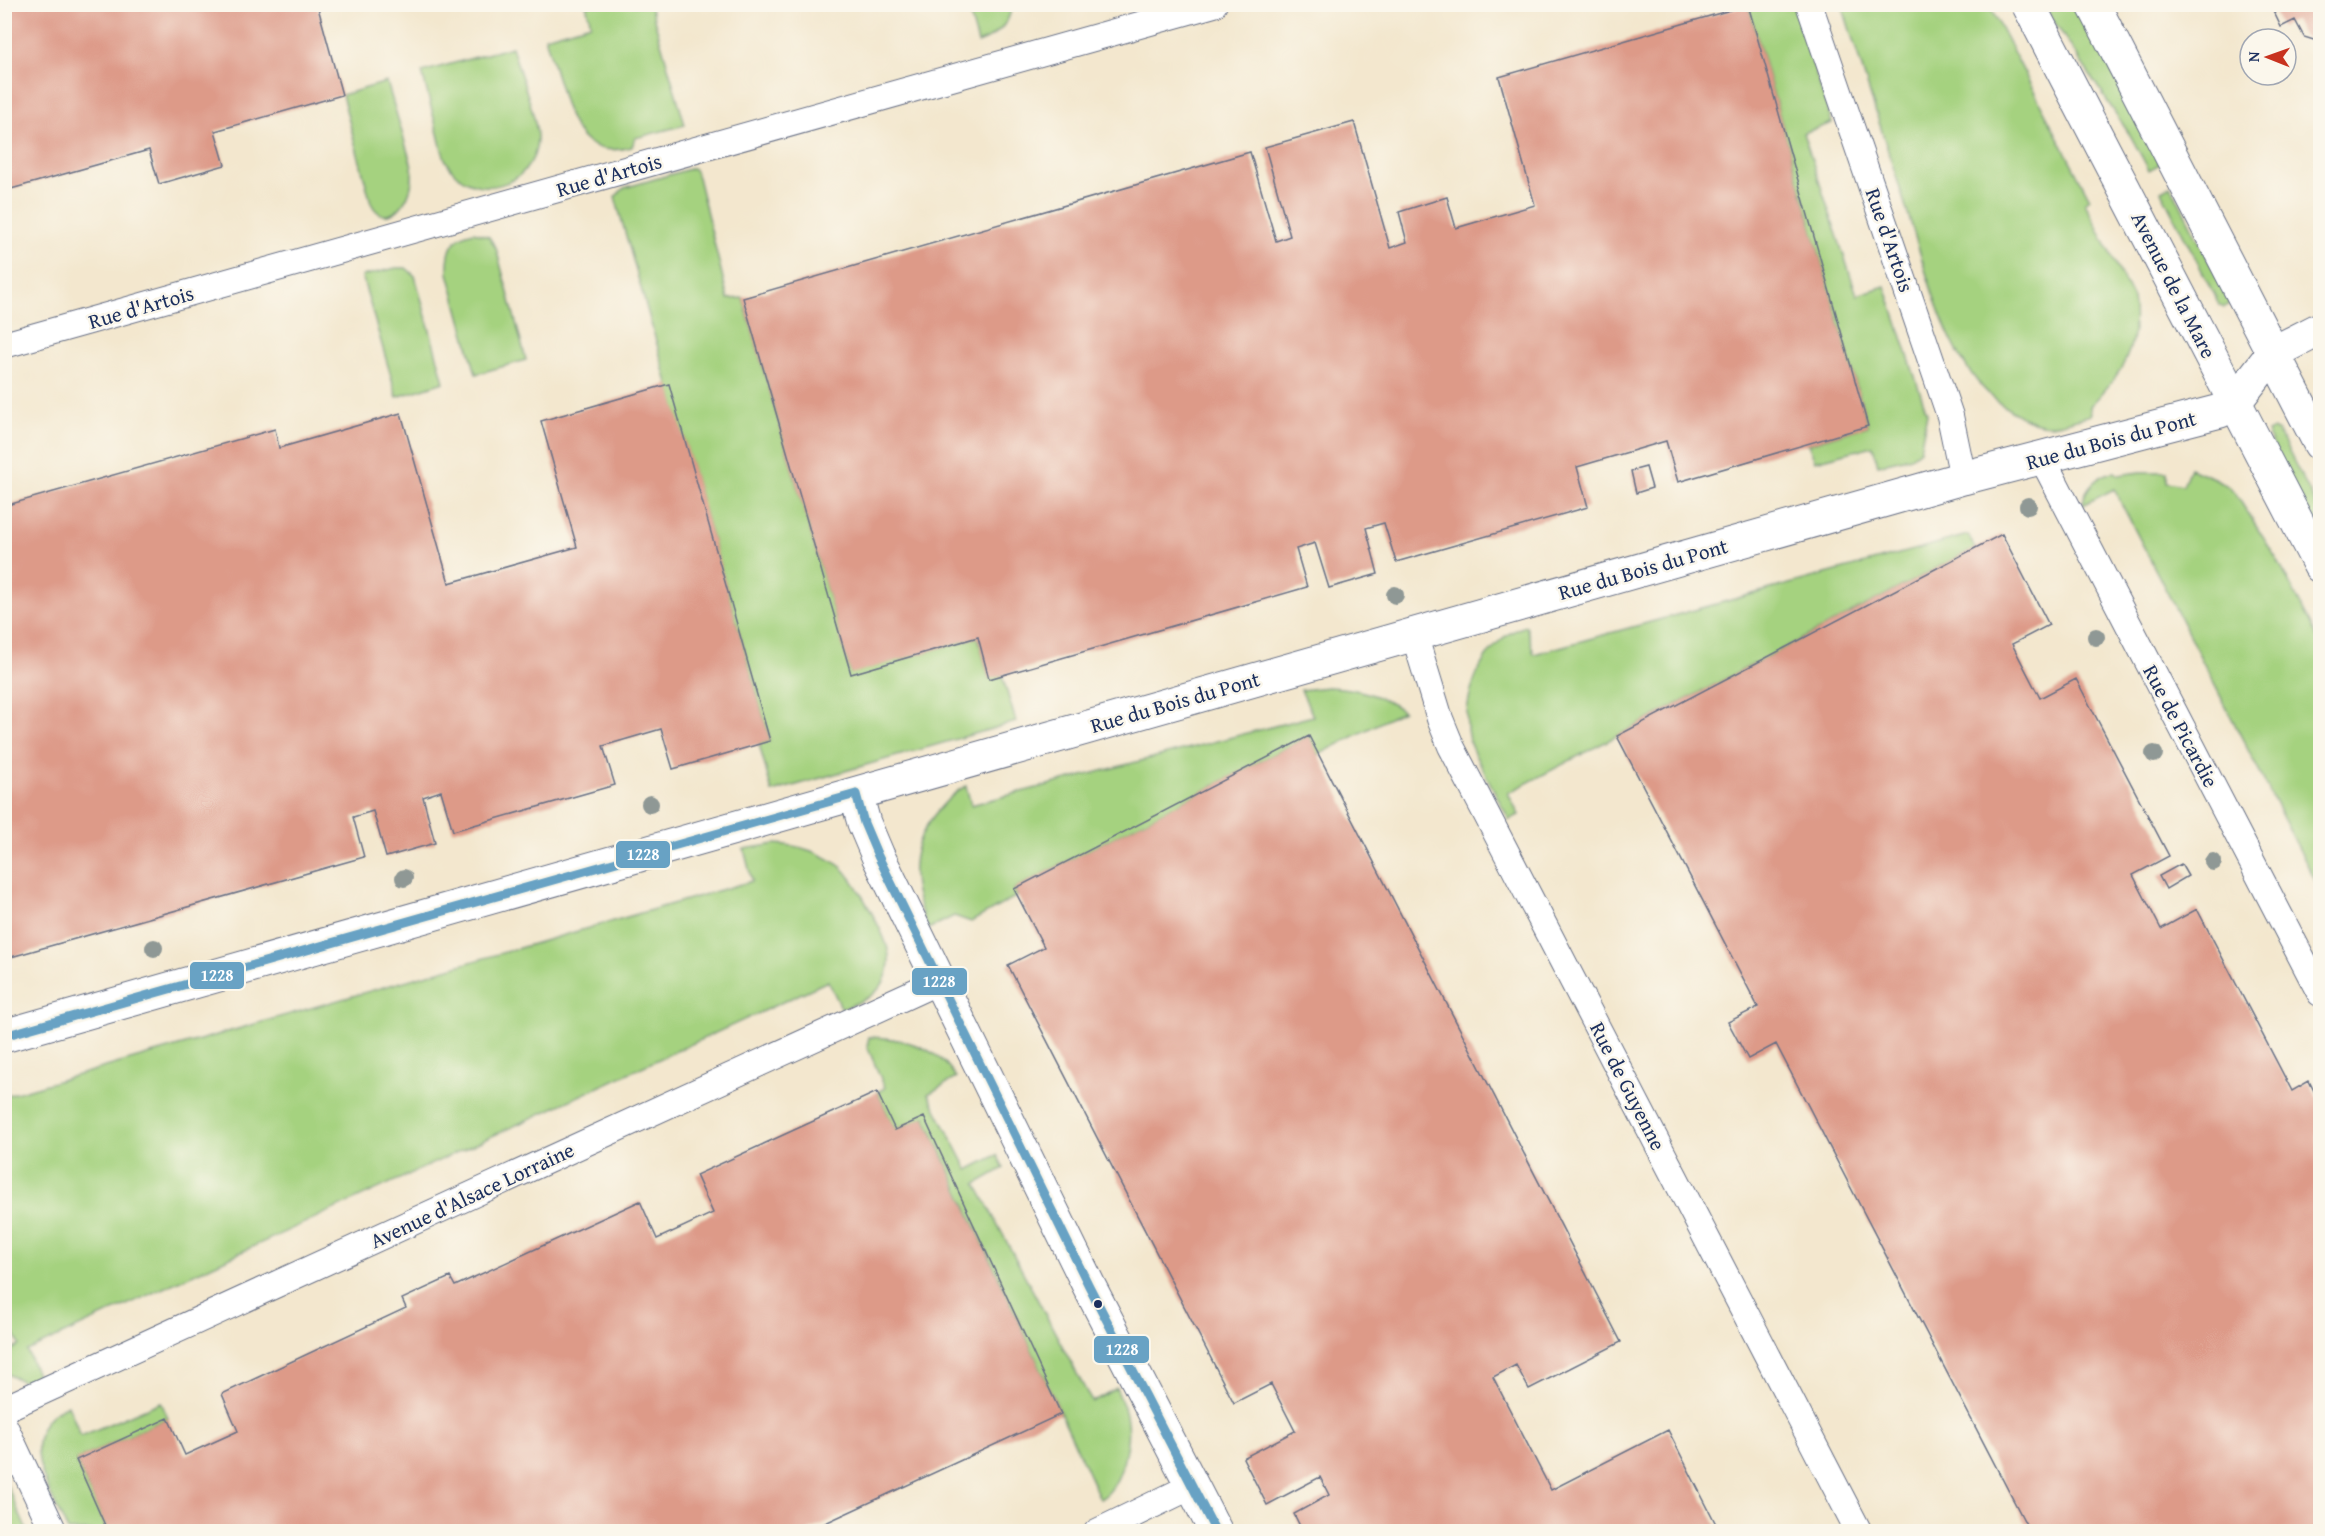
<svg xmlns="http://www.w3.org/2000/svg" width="2325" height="1536" font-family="'Gentium Book Plus',serif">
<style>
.green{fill:#a5d27f;stroke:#60806e;stroke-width:1.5}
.building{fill:#dd9a88}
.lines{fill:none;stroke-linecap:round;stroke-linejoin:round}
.service-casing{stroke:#676f85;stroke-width:28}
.minor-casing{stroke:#676f85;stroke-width:35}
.tertiary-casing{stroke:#676f85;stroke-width:35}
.service{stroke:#fff;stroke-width:26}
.minor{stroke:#fff;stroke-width:33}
.tertiary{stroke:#fff;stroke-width:33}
.bus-1-casing{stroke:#fbf7ec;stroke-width:14}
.bus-1{stroke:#68a2c4;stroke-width:9}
.tree{fill:#8f9895}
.bus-dot{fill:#1b2f5e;stroke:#fbf7ec;stroke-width:2}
.labels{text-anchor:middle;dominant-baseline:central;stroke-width:5;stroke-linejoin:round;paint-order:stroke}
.street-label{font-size:21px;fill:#1b2f5e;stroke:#fbf7ec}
.line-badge{stroke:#fbf7ec;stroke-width:2}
.badge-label{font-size:16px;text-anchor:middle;font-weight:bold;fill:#fff}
</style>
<rect width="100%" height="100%" fill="#fbf7ec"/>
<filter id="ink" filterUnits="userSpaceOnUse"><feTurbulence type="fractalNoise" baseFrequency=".0167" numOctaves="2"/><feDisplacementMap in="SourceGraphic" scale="12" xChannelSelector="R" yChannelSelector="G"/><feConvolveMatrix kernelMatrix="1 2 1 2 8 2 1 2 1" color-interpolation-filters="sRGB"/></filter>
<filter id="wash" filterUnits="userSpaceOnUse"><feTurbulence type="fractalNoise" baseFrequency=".008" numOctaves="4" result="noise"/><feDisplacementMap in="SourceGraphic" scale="24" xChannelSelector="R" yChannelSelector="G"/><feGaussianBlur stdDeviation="1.35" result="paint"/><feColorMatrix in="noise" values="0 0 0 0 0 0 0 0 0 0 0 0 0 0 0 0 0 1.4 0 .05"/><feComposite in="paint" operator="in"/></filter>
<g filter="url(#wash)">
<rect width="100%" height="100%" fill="#f3e7ce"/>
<!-- green -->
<path class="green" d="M 586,5 L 650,5 L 685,125 L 635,138 L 632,147 C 583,160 571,126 560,87 C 555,71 550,54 545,37 L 591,24 Z
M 967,5 L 967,4 L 1013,5 C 1008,25 997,36 978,43 Z
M 1748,5 L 1793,5 L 1832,123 L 1803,133 L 1857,295 L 1885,286 L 1927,413 L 1920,450 L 1911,457 L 1878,465 L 1873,446 L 1815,461 L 1808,444 L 1868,426 Z
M 1842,5 L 1989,5 L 2090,199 L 2085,203 L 2133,299 C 2140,347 2122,374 2090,406 L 2091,415 C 2078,418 2064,424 2051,425 C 2028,425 1999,405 1984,389 C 1941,342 1927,272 1908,214 C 1886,144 1864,74 1842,5 Z
M 2043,5 L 2077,5 L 2160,164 L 2149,170 L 2130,135 Z
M 512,47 C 518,69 538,119 537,139 C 536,188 469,205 446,161 C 441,151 440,140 437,130 C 432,111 427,91 422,72 Z
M 387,82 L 412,166 C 412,174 413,182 410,190 C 405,208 384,229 371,203 L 342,95 Z
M 693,168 L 698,177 L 728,299 L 743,298 L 851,673 L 978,637 L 989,678 L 1002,675 L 1016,722 L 772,792 L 759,744 L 770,741 L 615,197 L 624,188 Z
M 2171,186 L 2230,302 L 2229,305 L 2224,307 L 2219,304 L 2161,191 Z
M 474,232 L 489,237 L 496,248 L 526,360 L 476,374 L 448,273 C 447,252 451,236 474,232 Z
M 396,268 L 406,268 L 415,276 L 444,382 L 397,397 L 362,276 Z
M 2273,429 L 2278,432 L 2283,440 L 2320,513 L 2320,542 L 2267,432 Z
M 2190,468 L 2216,479 L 2229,487 L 2239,499 L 2278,561 L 2320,643 L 2320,890 L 2114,489 L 2083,505 C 2083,488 2099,474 2115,472 L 2119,475 L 2140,472 L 2167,472 L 2167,482 L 2183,485 Z
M 1968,535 L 1975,548 L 1508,793 L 1519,815 L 1509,820 C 1500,802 1491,784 1481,766 C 1477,759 1472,750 1469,741 C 1459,701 1482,638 1526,626 L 1534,654 Z
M 1328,687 C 1357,688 1379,694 1403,711 L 1318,755 L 1309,736 L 1014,889 L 1017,896 L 971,922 L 954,916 L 928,929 C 909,884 905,846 941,807 C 948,799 956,791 966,786 L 971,805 L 1313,716 L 1301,690 Z
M 775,844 C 799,845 820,852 840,866 C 854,877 881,928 887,946 C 891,958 889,975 881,986 C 872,998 855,1004 842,1009 L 828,981 L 27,1351 L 39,1379 L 22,1381 L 5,1373 L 5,1354 L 20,1345 L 5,1316 L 5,1096 L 752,881 L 744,849 Z
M 869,1037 C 903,1038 939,1046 956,1078 L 928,1094 L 968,1170 L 997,1155 L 1004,1168 L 976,1184 L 1092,1402 L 1116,1388 C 1120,1397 1124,1406 1126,1415 C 1131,1438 1123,1487 1100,1499 L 925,1117 L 895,1130 L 877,1092 L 885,1088 L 867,1046 Z
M 161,1402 L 168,1418 L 76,1460 L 108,1531 L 68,1531 C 50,1492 10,1430 68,1405 L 81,1436 Z
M 4,1481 L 5,1481 L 27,1531 L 5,1531 Z"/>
<g id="blocks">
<!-- building -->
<path class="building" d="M 4,4 L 317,4 L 342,95 L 215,131 L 225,165 L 159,184 L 149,150 L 4,191 Z
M 2270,4 L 2320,4 L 2320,42 L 2304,37 L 2295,20 L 2281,27 Z
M 1748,5 L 1868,426 L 1678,482 L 1666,441 L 1577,467 L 1588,507 L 1396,562 L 1384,523 L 1366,528 L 1378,574 L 1329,588 L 1315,543 L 1296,549 L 1307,587 L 989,679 L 978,637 L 851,674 L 743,298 L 1250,152 L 1276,241 L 1290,236 L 1265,147 L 1354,122 L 1390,248 L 1407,242 L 1399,212 L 1447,197 L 1456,228 L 1535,205 L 1499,77 Z
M 669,384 L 770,741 L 673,769 L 661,729 L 603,746 L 615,785 L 453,831 L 441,791 L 423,797 L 435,843 L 386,857 L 373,811 L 353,817 L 364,857 L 4,959 L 4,506 L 275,429 L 279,448 L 401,413 L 449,583 L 577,547 L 541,421 Z
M 1646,467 L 1652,488 L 1636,493 L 1631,471 Z
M 2002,534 L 2049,625 L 2012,644 L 2040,698 L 2076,679 L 2169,856 L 2133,875 L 2161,929 L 2197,909 L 2292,1091 L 2309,1081 L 2320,1103 L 2320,1134 L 2316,1137 L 2320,1146 L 2320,1532 L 2030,1532 L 1776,1044 L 1748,1059 L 1728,1022 L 1758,1007 L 1617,736 Z
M 1309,736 L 1621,1342 L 1529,1389 L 1516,1365 L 1493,1377 L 1551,1490 L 1668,1430 L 1720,1532 L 1303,1532 L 1294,1514 L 1329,1495 L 1320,1477 L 1267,1505 L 1243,1458 L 1295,1431 L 1271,1384 L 1234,1403 L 1008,965 L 1044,947 L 1014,889 Z
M 2181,864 L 2188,876 L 2166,889 L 2159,876 Z
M 877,1092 L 895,1130 L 924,1117 L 1061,1414 L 806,1532 L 108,1532 L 76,1460 L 168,1418 L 185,1455 L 238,1431 L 222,1394 L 406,1308 L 402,1299 L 450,1277 L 455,1286 L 640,1201 L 657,1239 L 713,1213 L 696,1175 Z"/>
</g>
</g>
<g filter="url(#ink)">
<use href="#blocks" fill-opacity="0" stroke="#676f85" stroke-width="1.5"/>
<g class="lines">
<defs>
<path id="service" d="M 1809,4 L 1950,416 L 1963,478
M 4,345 L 1214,4
M 2042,458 L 2320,993
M 1414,634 L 1440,719 L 1451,746 L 1859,1532
M 4,1409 L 939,981
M 4,1425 L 54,1532
M 1097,1532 L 1192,1486"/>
<path id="minor" d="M 856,794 L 864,823 L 878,856 L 1089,1286 L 1216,1532
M 4,1036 L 1963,478 L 2220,411 L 2235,402 L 2273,353 L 2320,329"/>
<path id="tertiary" d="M 2028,4 L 2320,566
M 2093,4 L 2320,444"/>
</defs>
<!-- service casing -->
<use href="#service" class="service-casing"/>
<!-- minor casing -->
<use href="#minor" class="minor-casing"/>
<!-- tertiary casing -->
<use href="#tertiary" class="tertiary-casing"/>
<!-- service -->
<use href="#service" class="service"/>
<!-- minor -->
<use href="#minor" class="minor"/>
<!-- tertiary -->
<use href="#tertiary" class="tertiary"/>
<defs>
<path id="bus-1" d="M 856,794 L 864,823 L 878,856 L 1089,1286 L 1216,1532
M 4,1036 L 856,794"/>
</defs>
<!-- bus-1 casing -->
<use href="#bus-1" class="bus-1-casing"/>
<!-- bus-1 -->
<use href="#bus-1" class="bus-1"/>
</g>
<!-- trees -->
<g class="tree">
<circle cx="2028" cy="506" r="9"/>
<circle cx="1395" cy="595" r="9"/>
<circle cx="2096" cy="637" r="9"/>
<circle cx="2154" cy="754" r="9"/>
<circle cx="650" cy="804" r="9"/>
<circle cx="2213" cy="862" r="9"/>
<circle cx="404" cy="878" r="9"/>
<circle cx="154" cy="948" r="9"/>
</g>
</g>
<!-- markers -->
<circle class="bus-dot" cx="1098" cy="1304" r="5"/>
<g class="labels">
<!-- street labels -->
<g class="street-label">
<text transform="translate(609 175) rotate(-16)">Rue d'Artois</text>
<text transform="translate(1890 240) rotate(71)">Rue d'Artois</text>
<text transform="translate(2174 285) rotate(63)">Avenue de la Mare</text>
<text transform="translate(141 307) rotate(-16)">Rue d'Artois</text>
<text transform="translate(2111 440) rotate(-15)">Rue du Bois du Pont</text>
<text transform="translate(1643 569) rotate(-16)">Rue du Bois du Pont</text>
<text transform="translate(1175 702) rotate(-16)">Rue du Bois du Pont</text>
<text transform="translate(2181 726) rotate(62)">Rue de Picardie</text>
<text transform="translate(1628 1086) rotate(63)">Rue de Guyenne</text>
<text transform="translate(472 1195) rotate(-25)">Avenue d'Alsace Lorraine</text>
</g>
</g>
<g class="line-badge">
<rect x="615" y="840" width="56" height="29" rx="6" fill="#68a2c4"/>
<rect x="189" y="961" width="56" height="29" rx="6" fill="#68a2c4"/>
<rect x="911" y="967" width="57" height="29" rx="6" fill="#68a2c4"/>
<rect x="1093" y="1335" width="57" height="29" rx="6" fill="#68a2c4"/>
</g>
<g class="badge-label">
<text x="643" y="860">1228</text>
<text x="217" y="981">1228</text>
<text x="939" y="987">1228</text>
<text x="1122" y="1355">1228</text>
</g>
<!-- margin -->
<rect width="2325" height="1536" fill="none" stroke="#fbf7ec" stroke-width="24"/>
<!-- north arrow -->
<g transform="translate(2268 57) rotate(271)"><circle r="28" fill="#fbf7ec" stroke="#a1a7b3" stroke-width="1.5"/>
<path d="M0-4.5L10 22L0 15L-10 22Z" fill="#c8321e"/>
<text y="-9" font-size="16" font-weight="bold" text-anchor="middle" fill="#1b2f5e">N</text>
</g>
</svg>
